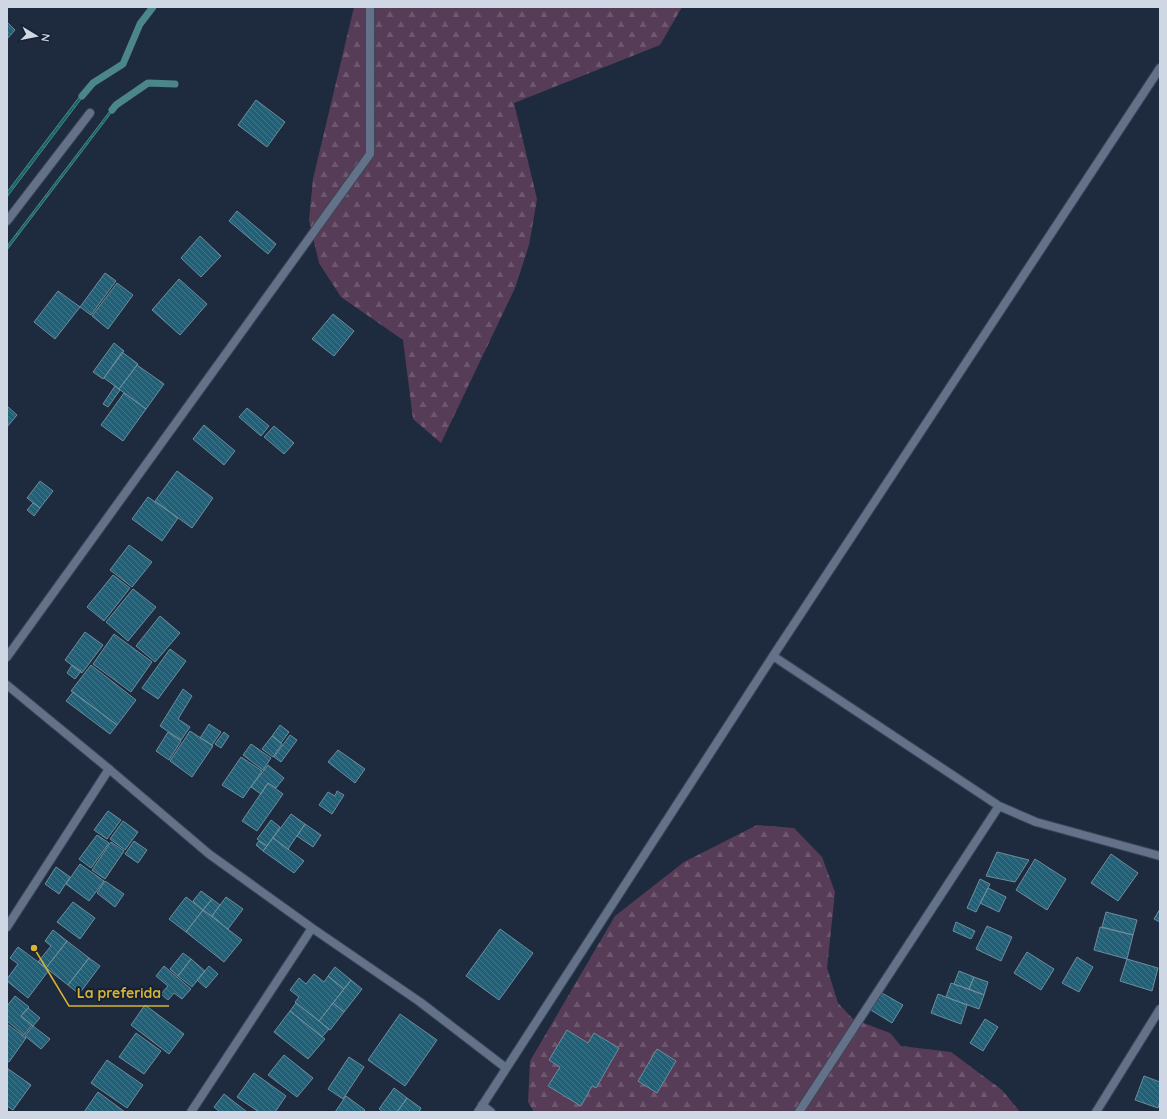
<svg xmlns="http://www.w3.org/2000/svg" width="1167" height="1119" font-family="Quicksand,sans-serif">
<style>
.forest{fill:url(#forest-firs)}
.water{fill:url(#water-waves);stroke:#4b868a}
.lines{fill:none;stroke-linecap:round;stroke-linejoin:round}
.stream{stroke:#4b868a;stroke-width:7}
.building{fill:url(#building-back-hatch);stroke:#6e8d9b}
.service-casing{stroke:#3c4657;stroke-width:10}
.minor-casing{stroke:#3c4657;stroke-width:10}
.service{stroke:#637289;stroke-width:8}
.minor{stroke:#637289;stroke-width:8}
.leader{fill:none;stroke:#d8b434;stroke-width:1.5}
.callout-dot{fill:#d8b434;stroke:#152134;stroke-width:1.5}
.callout-label{font-size:14px;text-anchor:middle;font-weight:bold;fill:#d8b434;stroke:#152134;stroke-width:4;stroke-linejoin:round;paint-order:stroke}
</style>
<defs>
<pattern id="forest-firs" width="22" height="20" patternUnits="userSpaceOnUse"><rect width="22" height="20" fill="#573c57"/><path d="M5 1l3.5 6h-7zM16 11l3.5 6h-7z" fill="#6e576f"/></pattern>
<pattern id="water-waves" width="16" height="10" patternUnits="userSpaceOnUse"><rect width="16" height="10" fill="#136463"/><path d="M0 5q4-4 8 0t8 0" fill="none" stroke="#347979"/></pattern>
<pattern id="building-back-hatch" width="6" height="6" patternUnits="userSpaceOnUse"><rect width="6" height="6" fill="#216077"/><path d="M-1 5l2 2M0 0l6 6M5-1l2 2" fill="none" stroke="#40768a"/></pattern>
</defs>
<rect width="100%" height="100%" fill="#1e2b3f"/>
<!-- forest -->
<path class="forest" d="M 354,7 L 682,7 L 660,45 L 514,103 L 537,199 L 529,245 L 515,288 L 441,443 L 413,419 L 403,340 L 341,297 L 319,263 L 309,220 L 313,179 Z
M 757,825 L 794,828 L 822,857 L 835,892 L 827,968 L 838,1003 L 853,1019 L 890,1033 L 901,1046 L 951,1052 L 1002,1090 L 1020,1112 L 534,1112 L 528,1102 L 530,1061 L 615,916 L 684,862 Z"/>
<!-- water -->
<path class="water" d="M 86,88 L 88,90 L 7,197 L 7,192 Z
M 116,103 L 118,104 L 7,250 L 7,246 Z"/>
<g class="lines">
<!-- stream -->
<path class="stream" d="M 82,96 L 93,83 L 123,64 L 140,24 L 153,7
M 112,110 L 116,105 L 148,83 L 175,84"/>
</g>
<!-- building -->
<path class="building" d="M 7,22 L 15,30 L 7,39 Z
M 256,100 L 285,122 L 267,147 L 238,125 Z
M 237,211 L 276,244 L 268,254 L 229,221 Z
M 200,236 L 221,256 L 201,277 L 181,258 Z
M 105,273 L 116,281 L 91,315 L 80,307 Z
M 179,279 L 207,304 L 180,335 L 152,310 Z
M 117,283 L 133,295 L 108,329 L 92,316 Z
M 58,291 L 80,307 L 55,339 L 34,322 Z
M 333,314 L 354,331 L 334,356 L 312,339 Z
M 114,343 L 124,351 L 103,379 L 93,372 Z
M 122,352 L 138,364 L 119,389 L 104,378 Z
M 137,365 L 164,384 L 146,409 L 119,389 Z
M 115,386 L 120,390 L 108,407 L 103,404 Z
M 124,393 L 146,409 L 123,441 L 101,425 Z
M 7,406 L 17,415 L 7,427 Z
M 247,408 L 269,426 L 261,436 L 239,417 Z
M 204,425 L 235,451 L 224,465 L 193,439 Z
M 274,426 L 294,443 L 284,454 L 264,437 Z
M 177,471 L 213,498 L 192,528 L 155,501 Z
M 40,481 L 53,491 L 40,508 L 27,498 Z
M 148,497 L 178,518 L 162,541 L 132,519 Z
M 33,503 L 40,508 L 34,516 L 27,510 Z
M 129,545 L 152,562 L 132,587 L 110,570 Z
M 113,575 L 130,588 L 104,621 L 87,607 Z
M 133,589 L 156,607 L 128,641 L 106,622 Z
M 160,616 L 180,633 L 155,662 L 136,646 Z
M 85,632 L 103,645 L 82,673 L 65,660 Z
M 114,634 L 152,662 L 131,692 L 93,664 Z
M 170,649 L 186,661 L 158,699 L 142,688 Z
M 72,665 L 81,671 L 75,679 L 67,673 Z
M 91,665 L 136,700 L 117,725 L 71,691 Z
M 183,689 L 192,696 L 178,719 L 190,727 L 181,740 L 160,726 Z
M 73,692 L 117,725 L 110,734 L 66,701 Z
M 209,724 L 221,732 L 212,745 L 200,738 Z
M 280,725 L 289,732 L 281,743 L 272,736 Z
M 190,731 L 213,746 L 192,777 L 170,761 Z
M 168,732 L 181,741 L 169,760 L 156,751 Z
M 224,732 L 229,736 L 221,748 L 215,744 Z
M 290,735 L 297,740 L 281,762 L 274,757 Z
M 272,736 L 282,744 L 273,757 L 262,749 Z
M 251,744 L 271,758 L 263,770 L 243,755 Z
M 338,750 L 365,769 L 355,783 L 328,762 Z
M 241,757 L 262,771 L 243,798 L 222,785 Z
M 268,765 L 284,778 L 276,788 L 268,783 L 261,794 L 251,787 Z
M 268,783 L 283,794 L 257,831 L 242,821 Z
M 337,791 L 344,795 L 332,814 L 319,805 L 328,792 L 335,796 Z
M 108,811 L 121,820 L 107,839 L 94,830 Z
M 291,814 L 305,824 L 288,849 L 273,838 Z
M 271,820 L 280,827 L 267,846 L 257,839 Z
M 123,821 L 138,832 L 125,850 L 110,839 Z
M 305,824 L 321,835 L 313,847 L 297,836 Z
M 97,835 L 109,843 L 91,868 L 79,859 Z
M 273,838 L 304,861 L 294,873 L 263,851 Z
M 134,841 L 147,850 L 138,863 L 125,854 Z
M 259,841 L 267,846 L 263,851 L 256,845 Z
M 111,842 L 124,851 L 105,879 L 92,870 Z
M 997,852 L 1029,860 L 1015,882 L 986,876 Z
M 1111,854 L 1138,873 L 1118,901 L 1091,883 Z
M 1035,859 L 1066,879 L 1047,910 L 1016,890 Z
M 80,864 L 104,881 L 89,901 L 66,884 Z
M 56,867 L 70,877 L 59,894 L 45,884 Z
M 980,879 L 990,884 L 976,912 L 967,908 Z
M 105,881 L 124,894 L 115,907 L 97,893 Z
M 988,888 L 1006,897 L 999,912 L 980,903 Z
M 201,891 L 212,899 L 203,910 L 193,901 Z
M 186,897 L 203,910 L 186,932 L 169,919 Z
M 226,897 L 243,909 L 228,929 L 212,916 Z
M 212,899 L 220,905 L 212,916 L 203,910 Z
M 73,902 L 95,918 L 80,939 L 57,922 Z
M 1160,909 L 1160,922 L 1154,919 Z
M 203,910 L 242,940 L 224,962 L 186,932 Z
M 1106,912 L 1137,920 L 1133,935 L 1102,927 Z
M 956,922 L 975,931 L 971,939 L 953,931 Z
M 987,926 L 1012,937 L 1001,961 L 976,949 Z
M 1100,927 L 1133,935 L 1127,959 L 1094,950 Z
M 500,929 L 533,953 L 499,1000 L 466,976 Z
M 53,930 L 67,941 L 46,968 L 38,962 L 51,946 L 45,941 Z
M 67,941 L 89,958 L 68,985 L 46,968 Z
M 18,947 L 49,970 L 28,998 L 7,981 L 7,979 L 18,964 L 10,958 Z
M 1027,952 L 1054,969 L 1041,990 L 1014,973 Z
M 183,953 L 191,959 L 178,976 L 170,969 Z
M 1077,957 L 1093,967 L 1079,992 L 1062,983 Z
M 89,958 L 100,966 L 79,994 L 68,985 Z
M 191,959 L 205,971 L 192,987 L 178,976 Z
M 1127,959 L 1158,968 L 1152,991 L 1120,981 Z
M 164,966 L 191,989 L 182,999 L 174,993 L 168,1000 L 161,994 L 168,986 L 156,976 Z
M 209,966 L 218,974 L 206,988 L 197,980 Z
M 335,967 L 351,980 L 344,989 L 328,976 Z
M 959,971 L 974,977 L 969,989 L 954,984 Z
M 314,974 L 324,982 L 328,976 L 344,989 L 319,1021 L 295,1002 L 299,997 L 290,990 L 299,978 L 306,984 Z
M 974,977 L 988,982 L 984,995 L 969,989 Z
M 351,980 L 362,989 L 344,1012 L 333,1003 Z
M 951,983 L 984,995 L 979,1009 L 946,997 Z
M 882,993 L 903,1005 L 892,1023 L 871,1010 Z
M 938,994 L 967,1005 L 961,1024 L 931,1013 Z
M 15,996 L 29,1007 L 21,1016 L 32,1025 L 24,1035 L 7,1021 L 7,1006 Z
M 296,1003 L 329,1029 L 322,1037 L 290,1011 Z
M 333,1003 L 344,1012 L 330,1030 L 319,1021 Z
M 145,1005 L 184,1034 L 169,1054 L 131,1025 Z
M 28,1008 L 40,1018 L 33,1026 L 21,1016 Z
M 290,1011 L 325,1039 L 308,1059 L 274,1032 Z
M 400,1014 L 437,1040 L 405,1086 L 368,1060 Z
M 985,1019 L 998,1027 L 983,1051 L 970,1043 Z
M 7,1024 L 26,1038 L 9,1062 L 7,1061 Z
M 33,1026 L 50,1039 L 41,1049 L 25,1036 Z
M 567,1030 L 588,1043 L 594,1033 L 619,1048 L 596,1088 L 592,1086 L 581,1106 L 548,1086 L 560,1067 L 549,1060 Z
M 136,1033 L 161,1051 L 144,1074 L 119,1057 Z
M 657,1049 L 676,1061 L 657,1093 L 638,1081 Z
M 284,1055 L 313,1078 L 297,1097 L 268,1075 Z
M 349,1057 L 364,1067 L 343,1099 L 328,1089 Z
M 107,1060 L 143,1085 L 127,1108 L 91,1083 Z
M 7,1068 L 31,1085 L 13,1110 L 7,1106 Z
M 254,1073 L 286,1096 L 275,1112 L 259,1112 L 237,1097 Z
M 1144,1076 L 1160,1082 L 1160,1102 L 1158,1108 L 1135,1100 Z
M 394,1088 L 407,1098 L 397,1112 L 383,1112 L 379,1109 Z
M 98,1092 L 125,1112 L 84,1112 Z
M 224,1094 L 247,1112 L 220,1112 L 214,1107 Z
M 346,1096 L 365,1110 L 363,1112 L 335,1112 Z
M 407,1098 L 421,1108 L 419,1112 L 397,1112 Z"/>
<g class="lines">
<defs>
<path id="service" d="M 7,221 L 90,113
M 7,657 L 370,154 L 370,7
M 7,927 L 109,769"/>
<path id="minor" d="M 773,656 L 999,806 L 1036,822 L 1160,856
M 7,685 L 109,769 L 209,854 L 312,928 L 420,1002 L 506,1068
M 482,1105 L 491,1112
M 191,1112 L 312,928
M 478,1112 L 773,656 L 1160,68
M 799,1112 L 999,806
M 1096,1112 L 1160,1009"/>
</defs>
<!-- service casing -->
<use href="#service" class="service-casing"/>
<!-- minor casing -->
<use href="#minor" class="minor-casing"/>
<!-- service -->
<use href="#service" class="service"/>
<!-- minor -->
<use href="#minor" class="minor"/>
</g>
<!-- callouts -->
<path class="leader" d="M34 948L69 1006H169"/>
<circle class="callout-dot" cx="34" cy="948" r="4"/>
<g class="callout-label">
<text x="119" y="998">La preferida</text>
</g>
<!-- border -->
<rect width="1167" height="1119" fill="none" stroke="#cfd7e4" stroke-width="16"/>
<!-- north arrow -->
<g transform="translate(36 36) rotate(100)" stroke="#152134" stroke-width="3" paint-order="stroke">
<path d="M0-3L7 15L0 10L-7 15Z" fill="#cfd7e4"/>
<text y="-6" font-size="11" font-weight="bold" text-anchor="middle" fill="#cfd7e4">N</text>
</g>
</svg>
